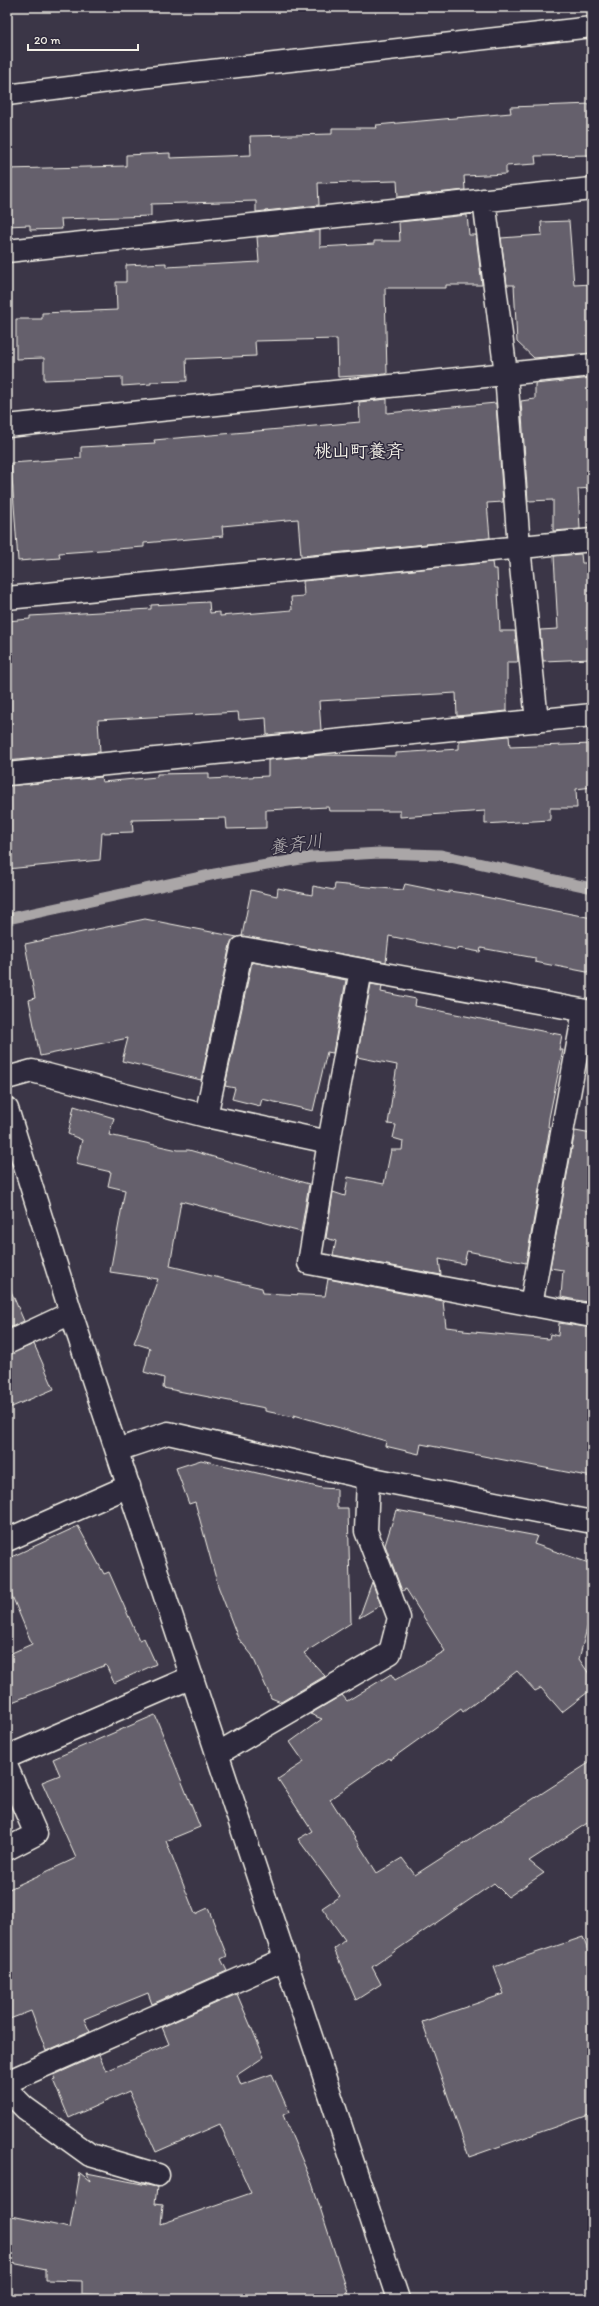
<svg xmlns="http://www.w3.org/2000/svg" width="599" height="2306" font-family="Itim,'Klee One',sans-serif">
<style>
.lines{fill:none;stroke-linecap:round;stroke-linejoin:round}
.stream{stroke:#aaa6a7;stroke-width:11}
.building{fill:#65616c;stroke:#f4f1e8}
.lane-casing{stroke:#f4f1e8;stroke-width:23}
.street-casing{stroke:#f4f1e8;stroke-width:25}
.secondary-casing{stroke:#f4f1e8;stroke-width:25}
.lane{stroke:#2f2a3d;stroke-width:20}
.street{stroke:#2f2a3d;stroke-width:22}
.secondary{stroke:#2f2a3d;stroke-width:22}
.labels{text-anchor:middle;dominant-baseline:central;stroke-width:3;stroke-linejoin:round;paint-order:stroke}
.neighbourhood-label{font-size:18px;font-weight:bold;fill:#f4f1e8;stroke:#2f2a3d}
.water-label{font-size:18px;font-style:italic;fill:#b6b2b2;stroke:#2f2a3d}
</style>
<rect width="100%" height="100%" fill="#3b3647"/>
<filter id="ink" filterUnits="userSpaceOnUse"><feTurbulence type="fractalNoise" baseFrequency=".025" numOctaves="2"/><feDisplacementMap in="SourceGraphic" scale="8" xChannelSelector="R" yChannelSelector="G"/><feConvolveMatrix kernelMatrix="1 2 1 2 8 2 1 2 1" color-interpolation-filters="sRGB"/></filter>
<g filter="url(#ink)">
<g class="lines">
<!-- stream -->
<path class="stream" d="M 7,919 L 215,874 L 312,857 L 379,853 L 441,855 L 592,888"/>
</g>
<!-- building -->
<path class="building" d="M 592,104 L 592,155 L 535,156 L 536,164 L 506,166 L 506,174 L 464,176 L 465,190 L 398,197 L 397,181 L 318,183 L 319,205 L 256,212 L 256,201 L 151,204 L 151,216 L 61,219 L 62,229 L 30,230 L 30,225 L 7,226 L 7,169 L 126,166 L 126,155 L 170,153 L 170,158 L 251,155 L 250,136 L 332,134 L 332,128 L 377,128 L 376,125 L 511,113 L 510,107 Z
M 467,215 L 469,235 L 476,235 L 482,285 L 446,285 L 446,288 L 385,288 L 387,374 L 338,377 L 337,339 L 255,341 L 256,356 L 186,359 L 187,381 L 151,382 L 151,384 L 122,386 L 122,377 L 44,380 L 44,358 L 16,359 L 16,319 L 42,319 L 42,313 L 117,310 L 116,282 L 126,282 L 126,265 L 166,263 L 166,267 L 259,262 L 257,237 L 320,230 L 320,247 L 374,244 L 374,241 L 400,241 L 399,222 Z
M 569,221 L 574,285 L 592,284 L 592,353 L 534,358 L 517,342 L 514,285 L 507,285 L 501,238 L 542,235 L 541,222 Z
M 592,378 L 592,488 L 578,489 L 580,529 L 553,531 L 553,500 L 528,501 L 521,401 L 535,399 L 535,384 Z
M 387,399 L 387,413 L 496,403 L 503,502 L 487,503 L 490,538 L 301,556 L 298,519 L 222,526 L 223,536 L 144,543 L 144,547 L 59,553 L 60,558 L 18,561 L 11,463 L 81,458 L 81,447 L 155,443 L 154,440 L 360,422 L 359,402 Z
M 581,554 L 582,563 L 592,563 L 592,659 L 543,661 L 540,630 L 558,629 L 554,556 Z
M 492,562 L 493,569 L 497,569 L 500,631 L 515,631 L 518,662 L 507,662 L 507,711 L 457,716 L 456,693 L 319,701 L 321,730 L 267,735 L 266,718 L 239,720 L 238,712 L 98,720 L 100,752 L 7,761 L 7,621 L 30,619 L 30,616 L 151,609 L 151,605 L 209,602 L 210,613 L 220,612 L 220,616 L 292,610 L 291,597 L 304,596 L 303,581 Z
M 509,736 L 510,747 L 592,744 L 592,787 L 576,789 L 577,808 L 550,808 L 550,820 L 485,824 L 485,811 L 400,817 L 400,811 L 329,811 L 328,807 L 266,810 L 266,828 L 227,829 L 226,818 L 132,820 L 133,832 L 102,833 L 100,860 L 7,869 L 7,786 L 101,777 L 102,782 L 157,777 L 157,774 L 209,773 L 209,779 L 268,776 L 268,760 L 322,755 L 396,756 L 396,753 L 459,749 L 459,741 Z
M 335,884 L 403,890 L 405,884 L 449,893 L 449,891 L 470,894 L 592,918 L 592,973 L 535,962 L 535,958 L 481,948 L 480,952 L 458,948 L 457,950 L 389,936 L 386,962 L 242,936 L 251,890 L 277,896 L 278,888 L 312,895 L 313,886 L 334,890 Z
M 145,919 L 237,937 L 230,945 L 201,1080 L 122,1061 L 128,1038 L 40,1056 L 29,1000 L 35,998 L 25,944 Z
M 252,962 L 346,980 L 333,1053 L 327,1052 L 313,1111 L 262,1099 L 260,1106 L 232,1099 L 235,1088 L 225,1086 Z
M 371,984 L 382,986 L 381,992 L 416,999 L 415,1006 L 562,1035 L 559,1050 L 563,1050 L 549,1118 L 548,1127 L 550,1127 L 526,1263 L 467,1251 L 464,1264 L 439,1259 L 441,1275 L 333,1255 L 336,1241 L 326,1238 L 333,1192 L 345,1196 L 348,1177 L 384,1184 L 391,1150 L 402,1150 L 403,1141 L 393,1138 L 396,1125 L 388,1124 L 397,1065 L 357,1057 Z
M 74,1106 L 114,1118 L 109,1135 L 178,1150 L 189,1150 L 309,1184 L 301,1232 L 181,1201 L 170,1266 L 262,1288 L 263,1293 L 325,1296 L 328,1279 L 443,1301 L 446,1327 L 464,1329 L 463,1331 L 549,1339 L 550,1334 L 558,1336 L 559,1323 L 592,1328 L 592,1477 L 421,1444 L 419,1454 L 385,1446 L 386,1441 L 294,1415 L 294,1417 L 265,1411 L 265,1408 L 163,1388 L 164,1378 L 144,1372 L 150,1348 L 134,1343 L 158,1279 L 110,1272 L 125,1190 L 108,1186 L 111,1172 L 76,1164 L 82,1140 L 68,1134 Z
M 575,1131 L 592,1134 L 592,1303 L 561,1297 L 563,1270 L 550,1268 Z
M 7,1282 L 24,1321 L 7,1329 Z
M 34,1344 L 54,1389 L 7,1409 L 7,1355 Z
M 201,1460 L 322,1488 L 337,1489 L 337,1508 L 348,1508 L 351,1623 L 304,1653 L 325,1676 L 281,1702 L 271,1698 L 252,1655 L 238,1638 L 218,1586 L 195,1502 L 189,1504 L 176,1468 Z
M 396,1510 L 537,1536 L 534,1544 L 592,1564 L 592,1609 L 579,1659 L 592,1678 L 592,1689 L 562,1712 L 541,1688 L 535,1691 L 517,1671 L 463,1712 L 461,1709 L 390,1760 L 389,1758 L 330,1799 L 377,1873 L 402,1858 L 415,1875 L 592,1761 L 592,1820 L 529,1861 L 544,1873 L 508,1897 L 494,1883 L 372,1967 L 381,1984 L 356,2000 L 334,1949 L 345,1940 L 322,1908 L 340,1896 L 298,1839 L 312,1831 L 278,1779 L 304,1762 L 290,1742 L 322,1719 L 310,1714 L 342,1695 L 347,1701 L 391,1674 L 395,1680 L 445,1651 L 406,1589 L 402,1591 L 385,1545 Z
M 78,1526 L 104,1574 L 109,1572 L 139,1640 L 144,1638 L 156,1664 L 114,1683 L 106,1665 L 7,1704 L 7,1655 L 32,1644 L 7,1584 L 7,1559 Z
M 372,1582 L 381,1605 L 359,1618 Z
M 155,1715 L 200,1827 L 166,1841 L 195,1914 L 208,1908 L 227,1956 L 221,1959 L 227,1971 L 152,2004 L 148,1993 L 84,2019 L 90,2032 L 46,2051 L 31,2011 L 7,2020 L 7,1890 L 76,1858 L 42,1782 L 60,1775 L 53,1759 Z
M 583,1937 L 592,1962 L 592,2114 L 469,2157 L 422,2022 L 504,1994 L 494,1967 Z
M 237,1994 L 264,2057 L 237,2075 L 241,2085 L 272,2074 L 289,2112 L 283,2115 L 312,2183 L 350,2299 L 160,2299 L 160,2297 L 82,2294 L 82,2281 L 46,2280 L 46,2270 L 7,2262 L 7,2215 L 70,2228 L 80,2173 L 90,2181 L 87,2173 L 157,2187 L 155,2204 L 163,2205 L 161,2224 L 251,2193 L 220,2124 L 156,2152 L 129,2091 L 69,2118 L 53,2080 L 56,2079 L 54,2075 L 99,2055 L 106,2071 L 169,2044 L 162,2027 Z"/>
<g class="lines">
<defs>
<path id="lane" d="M 7,95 L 132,79 L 592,27"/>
<path id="street" d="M 484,200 L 506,374 L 519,547 L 537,721
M 7,251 L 592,189
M 7,426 L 592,365
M 7,598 L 592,540
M 7,774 L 592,715
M 361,970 L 329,1142 L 309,1263 L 592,1316
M 7,1078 L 32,1071 L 206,1116 L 329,1142
M 206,1116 L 242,948 L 592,1012
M 531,1305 L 584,1011
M 7,1343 L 71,1313
M 117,1450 L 168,1433 L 368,1478 L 592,1522
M 7,1540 L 129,1486
M 217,1754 L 390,1653 L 399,1618 L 366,1531 L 368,1478
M 7,1757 L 192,1677
M 7,1768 L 36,1834 L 7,1849
M 7,2082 L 285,1959
M 7,2090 L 25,2108 L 90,2155 L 158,2175"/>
<path id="secondary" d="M 7,1109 L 71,1313 L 398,2299"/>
</defs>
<!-- lane casing -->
<use href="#lane" class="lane-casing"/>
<!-- street casing -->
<use href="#street" class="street-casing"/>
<!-- secondary casing -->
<use href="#secondary" class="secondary-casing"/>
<!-- lane -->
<use href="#lane" class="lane"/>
<!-- street -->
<use href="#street" class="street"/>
<!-- secondary -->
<use href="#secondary" class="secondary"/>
</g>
</g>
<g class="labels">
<!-- neighbourhood labels -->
<g class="neighbourhood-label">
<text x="359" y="451">桃山町養斉</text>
</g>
<!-- water labels -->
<g class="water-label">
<text transform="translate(296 844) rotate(-8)">養斉川</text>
</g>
</g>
<!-- margin -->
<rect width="599" height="2306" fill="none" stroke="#2f2a3d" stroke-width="24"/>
<rect x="12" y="12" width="575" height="2282" fill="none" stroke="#f4f1e8" stroke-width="1.5" filter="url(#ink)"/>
<!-- scale -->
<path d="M28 44v6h110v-6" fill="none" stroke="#f4f1e8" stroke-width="2"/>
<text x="34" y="44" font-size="12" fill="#f4f1e8" stroke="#2f2a3d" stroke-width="3" paint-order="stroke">20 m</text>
</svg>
